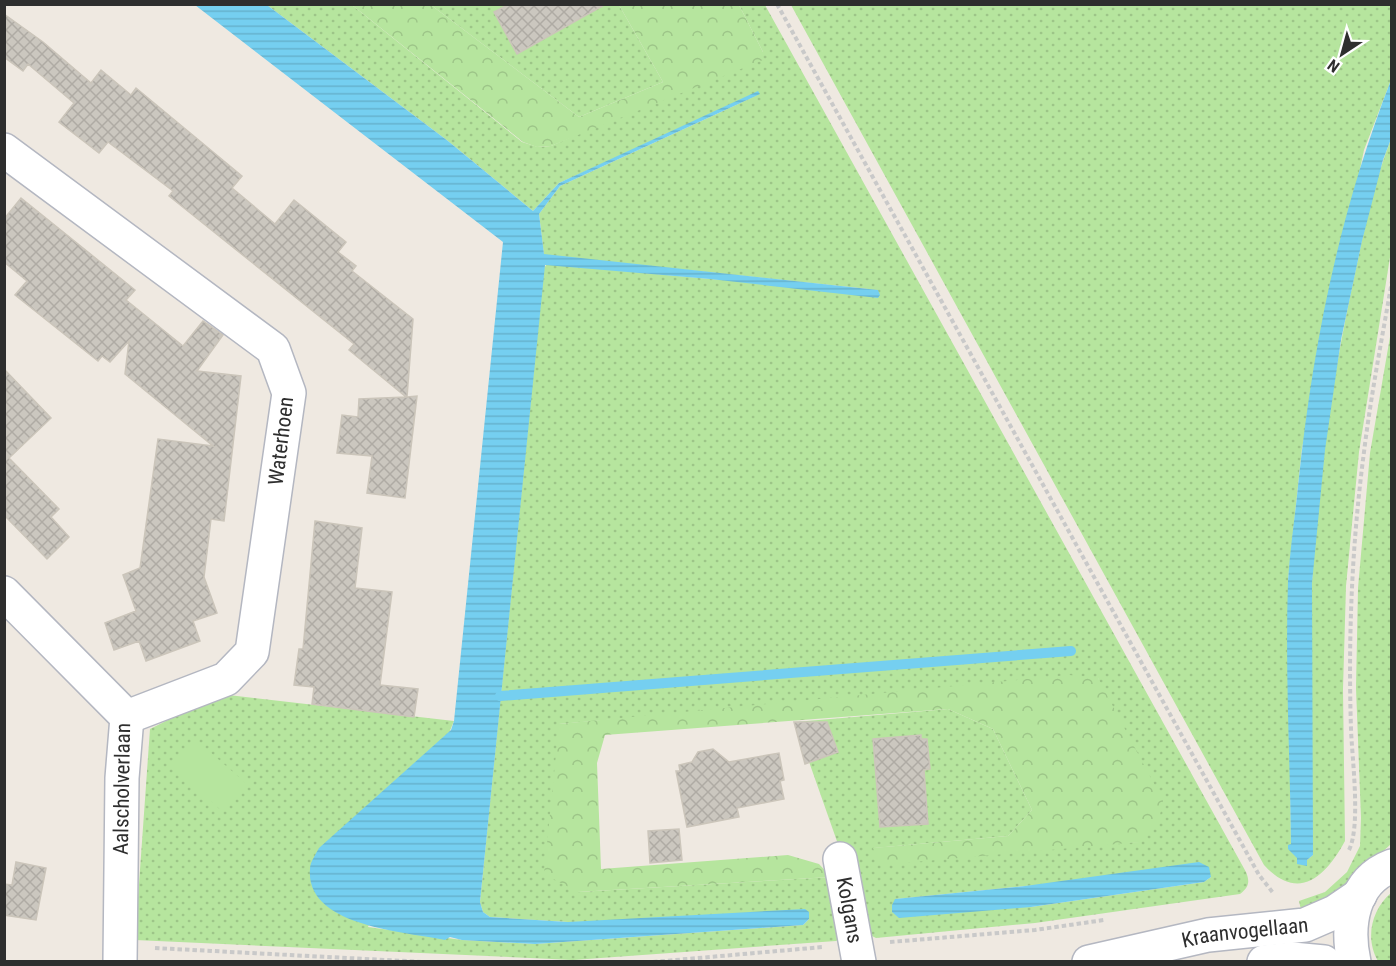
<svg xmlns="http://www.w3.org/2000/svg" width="1396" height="966" font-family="'Roboto Condensed',sans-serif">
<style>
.grass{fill:url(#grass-dots);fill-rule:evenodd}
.forest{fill:url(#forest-crowns)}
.park{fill:#b6e59e}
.water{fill:url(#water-rules)}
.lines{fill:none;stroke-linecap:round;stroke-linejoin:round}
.stream{stroke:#75cff0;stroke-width:10}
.building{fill:url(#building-cross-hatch);stroke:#cbc5ba;stroke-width:1.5}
.minor-casing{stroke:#b4b7c1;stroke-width:36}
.path{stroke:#c9c9c9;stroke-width:4;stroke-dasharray:4.5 3;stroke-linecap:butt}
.minor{stroke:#fff;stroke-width:33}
.labels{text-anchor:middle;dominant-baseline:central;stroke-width:4.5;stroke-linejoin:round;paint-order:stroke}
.street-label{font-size:21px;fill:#2e2e2e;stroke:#fff}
</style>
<defs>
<pattern id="grass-dots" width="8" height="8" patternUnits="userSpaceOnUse" patternTransform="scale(1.5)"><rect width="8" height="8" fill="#b6e59e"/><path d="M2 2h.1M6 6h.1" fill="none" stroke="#9dc588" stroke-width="1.8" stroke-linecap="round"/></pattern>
<pattern id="forest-crowns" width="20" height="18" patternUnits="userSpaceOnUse" patternTransform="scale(1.5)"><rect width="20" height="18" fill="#b6e59e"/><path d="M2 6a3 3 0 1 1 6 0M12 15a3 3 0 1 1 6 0" fill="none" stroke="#9dc588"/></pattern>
<pattern id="water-rules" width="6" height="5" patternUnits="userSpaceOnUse" patternTransform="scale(1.5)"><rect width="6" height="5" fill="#75cff0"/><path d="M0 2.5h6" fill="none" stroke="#66b2ce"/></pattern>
<pattern id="building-cross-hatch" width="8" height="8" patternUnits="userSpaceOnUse" patternTransform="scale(1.5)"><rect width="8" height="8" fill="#cbc7bf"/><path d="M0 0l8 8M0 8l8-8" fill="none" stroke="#afaba4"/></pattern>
</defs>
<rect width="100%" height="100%" fill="#efe9e1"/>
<!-- grass -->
<path class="grass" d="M 267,5 L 352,5 L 522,142 L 538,147 L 551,146 L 763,52 L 739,5 L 765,5 L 1246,872 C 1250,882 1249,887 1240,894 L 1035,923 L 876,938 L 870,935 L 795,722 L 948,709 L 993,729 L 1032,810 L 1008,836 L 874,848 L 1139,842 L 1098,678 L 559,724 L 578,892 L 831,877 L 842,938 L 836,941 L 573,960 L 135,940 L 150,729 L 220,694 L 454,721 L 368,927 L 462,940 L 535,944 L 803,925 L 809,919 L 568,922 L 490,917 L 483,912 L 480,902 L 544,268 L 547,264 L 710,279 L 878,290 L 544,255 L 539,214 L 560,186 L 760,94 L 559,183 L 533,211 L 448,141 ZM 1211,877 L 1204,882 L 1031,907 L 896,899 L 1025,886 Z
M 431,5 L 619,5 L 663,82 L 579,117 Z
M 791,5 L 1391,5 L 1391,80 L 1364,150 L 1302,448 L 1288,580 L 1291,845 L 1288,845 L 1289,849 L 1307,865 L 1307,860 L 1313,855 C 1311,765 1307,673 1312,583 C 1317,486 1331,387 1351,292 C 1362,241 1372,187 1391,139 L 1391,251 L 1359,452 L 1346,586 L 1343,689 L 1345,841 C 1326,876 1299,903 1264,865 Z
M 1391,331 L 1391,844 L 1329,901 L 1302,914 L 1299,901 L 1325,892 L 1347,872 L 1360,846 L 1361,818 L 1356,688 L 1358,588 L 1370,453 Z
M 1391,893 L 1391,961 L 1378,961 C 1365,939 1371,910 1391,893 Z"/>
<!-- forest -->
<path class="forest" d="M 352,5 L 431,5 L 579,117 L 663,82 L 619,5 L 739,5 L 763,52 L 763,60 L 551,146 L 537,147 L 523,142 Z
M 1069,675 L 1098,678 L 1163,801 L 1158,824 L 1139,842 L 880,865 L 873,848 L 1008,836 L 1032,810 L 993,729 L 948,709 L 605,735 L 597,763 L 601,869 L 788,855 L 819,864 L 831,877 L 578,892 L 544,874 L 559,724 Z"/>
<!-- park -->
<path class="park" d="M 196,740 L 247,784 L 223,812 L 172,767 Z"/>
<!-- water -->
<path class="water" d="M 195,5 L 267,5 L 448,141 L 533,211 L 559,183 L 758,91 L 760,94 L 560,186 L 539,214 L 544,254 L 878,290 L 880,295 L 878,298 L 710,279 L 545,265 L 480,902 L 483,912 L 490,917 L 568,922 L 805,909 L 809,912 L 809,919 L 803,925 L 535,944 L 462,940 L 450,937 L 445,940 C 407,932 305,927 310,869 C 310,862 316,854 319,848 L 451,730 L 454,721 L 503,242 Z
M 1391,80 L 1391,139 L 1383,160 L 1362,241 L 1341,340 L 1325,450 L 1312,583 L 1313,855 L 1307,860 L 1307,866 L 1297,864 L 1297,858 L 1288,849 L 1288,845 L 1291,844 C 1290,757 1285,668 1288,581 C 1290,549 1295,517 1298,486 C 1313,343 1339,214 1391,80 Z
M 1199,862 L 1209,867 L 1211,877 L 1204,882 L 1031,907 L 899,918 L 892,912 L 892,905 L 895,899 L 1025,886 Z"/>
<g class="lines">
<!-- stream -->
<path class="stream" d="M 500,696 L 1071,651"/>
</g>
<!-- building -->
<path class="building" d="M 509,4 L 606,4 L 517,54 L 494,12 Z
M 4,14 L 43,42 L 91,83 L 101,70 L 131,95 L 136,88 L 242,176 L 232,188 L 275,224 L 294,200 L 346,242 L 338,252 L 356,266 L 352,271 L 413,319 L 407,397 L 417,396 L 405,498 L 367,493 L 372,456 L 337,453 L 342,415 L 358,417 L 359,399 L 406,397 L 349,350 L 354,344 L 169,196 L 173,191 L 108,142 L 99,153 L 59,122 L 74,103 L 28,64 L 23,71 L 4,57 Z
M 21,198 L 135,290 L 126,300 L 183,346 L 203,321 L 223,335 L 197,371 L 241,376 L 224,521 L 211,519 L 204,577 L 217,613 L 193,621 L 200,641 L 146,661 L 139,641 L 114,650 L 105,623 L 136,611 L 123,575 L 140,568 L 158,439 L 213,446 L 125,374 L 129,341 L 110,362 L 102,356 L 98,361 L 15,295 L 27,281 L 4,262 L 4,219 Z
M 4,369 L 51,418 L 9,458 L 59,509 L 51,517 L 69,537 L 47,559 L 4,515 Z
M 315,521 L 362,528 L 355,588 L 392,592 L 380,685 L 418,689 L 414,717 L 312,704 L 314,687 L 294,685 L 299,649 L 303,649 Z
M 794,722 L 827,722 L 838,752 L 805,764 Z
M 921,735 L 921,739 L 927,739 L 930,769 L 924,770 L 928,824 L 880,827 L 873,739 Z
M 713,749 L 729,762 L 779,753 L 784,780 L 780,781 L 784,799 L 737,808 L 739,817 L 687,827 L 676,771 L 680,771 L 679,765 L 692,762 L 698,752 Z
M 679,829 L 682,860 L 650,863 L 648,831 Z
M 16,862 L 46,868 L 36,920 L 4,915 L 4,884 L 12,885 Z"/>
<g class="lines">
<defs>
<g id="minor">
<path d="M 4,150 L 273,349 L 289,393 L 252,652 L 226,679 L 127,717"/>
<path d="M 4,593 L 127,717 L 122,778 L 120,962"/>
<path id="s1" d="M 840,859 L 859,962"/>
<path id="s2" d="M 1089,962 L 1208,935 L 1305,925 L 1335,912 L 1360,895"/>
<path d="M 1264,962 L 1292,959 L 1324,962"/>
<path d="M 1354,962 C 1346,926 1352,881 1392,866"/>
</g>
</defs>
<!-- minor casing -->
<use href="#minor" class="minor-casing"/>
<!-- path -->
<path class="path" d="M 777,4 L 1259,875 L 1274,894
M 1349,850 C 1361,826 1352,758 1351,729 C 1348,637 1352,543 1364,452 C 1371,395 1382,338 1392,281
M 890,942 L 1035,930 L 1104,920
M 155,948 L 424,962
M 653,962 L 823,947"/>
<!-- minor -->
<use href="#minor" class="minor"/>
</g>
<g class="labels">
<!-- street labels -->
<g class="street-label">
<text transform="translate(281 441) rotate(-83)">Waterhoen</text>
<text transform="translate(122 789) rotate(-89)">Aalscholverlaan</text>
<text stroke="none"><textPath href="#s1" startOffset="52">Kolgans</textPath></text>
<text stroke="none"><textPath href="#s2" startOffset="159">Kraanvogellaan</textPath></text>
</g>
</g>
<!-- border -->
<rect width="1396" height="966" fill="none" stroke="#2e2e2e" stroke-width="12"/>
<!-- north arrow -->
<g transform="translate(1342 54) rotate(216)" stroke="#ffffff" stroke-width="4.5" paint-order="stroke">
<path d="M0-4.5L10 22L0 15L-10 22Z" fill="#2e2e2e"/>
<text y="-9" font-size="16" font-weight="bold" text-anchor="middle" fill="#2e2e2e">N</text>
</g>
</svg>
